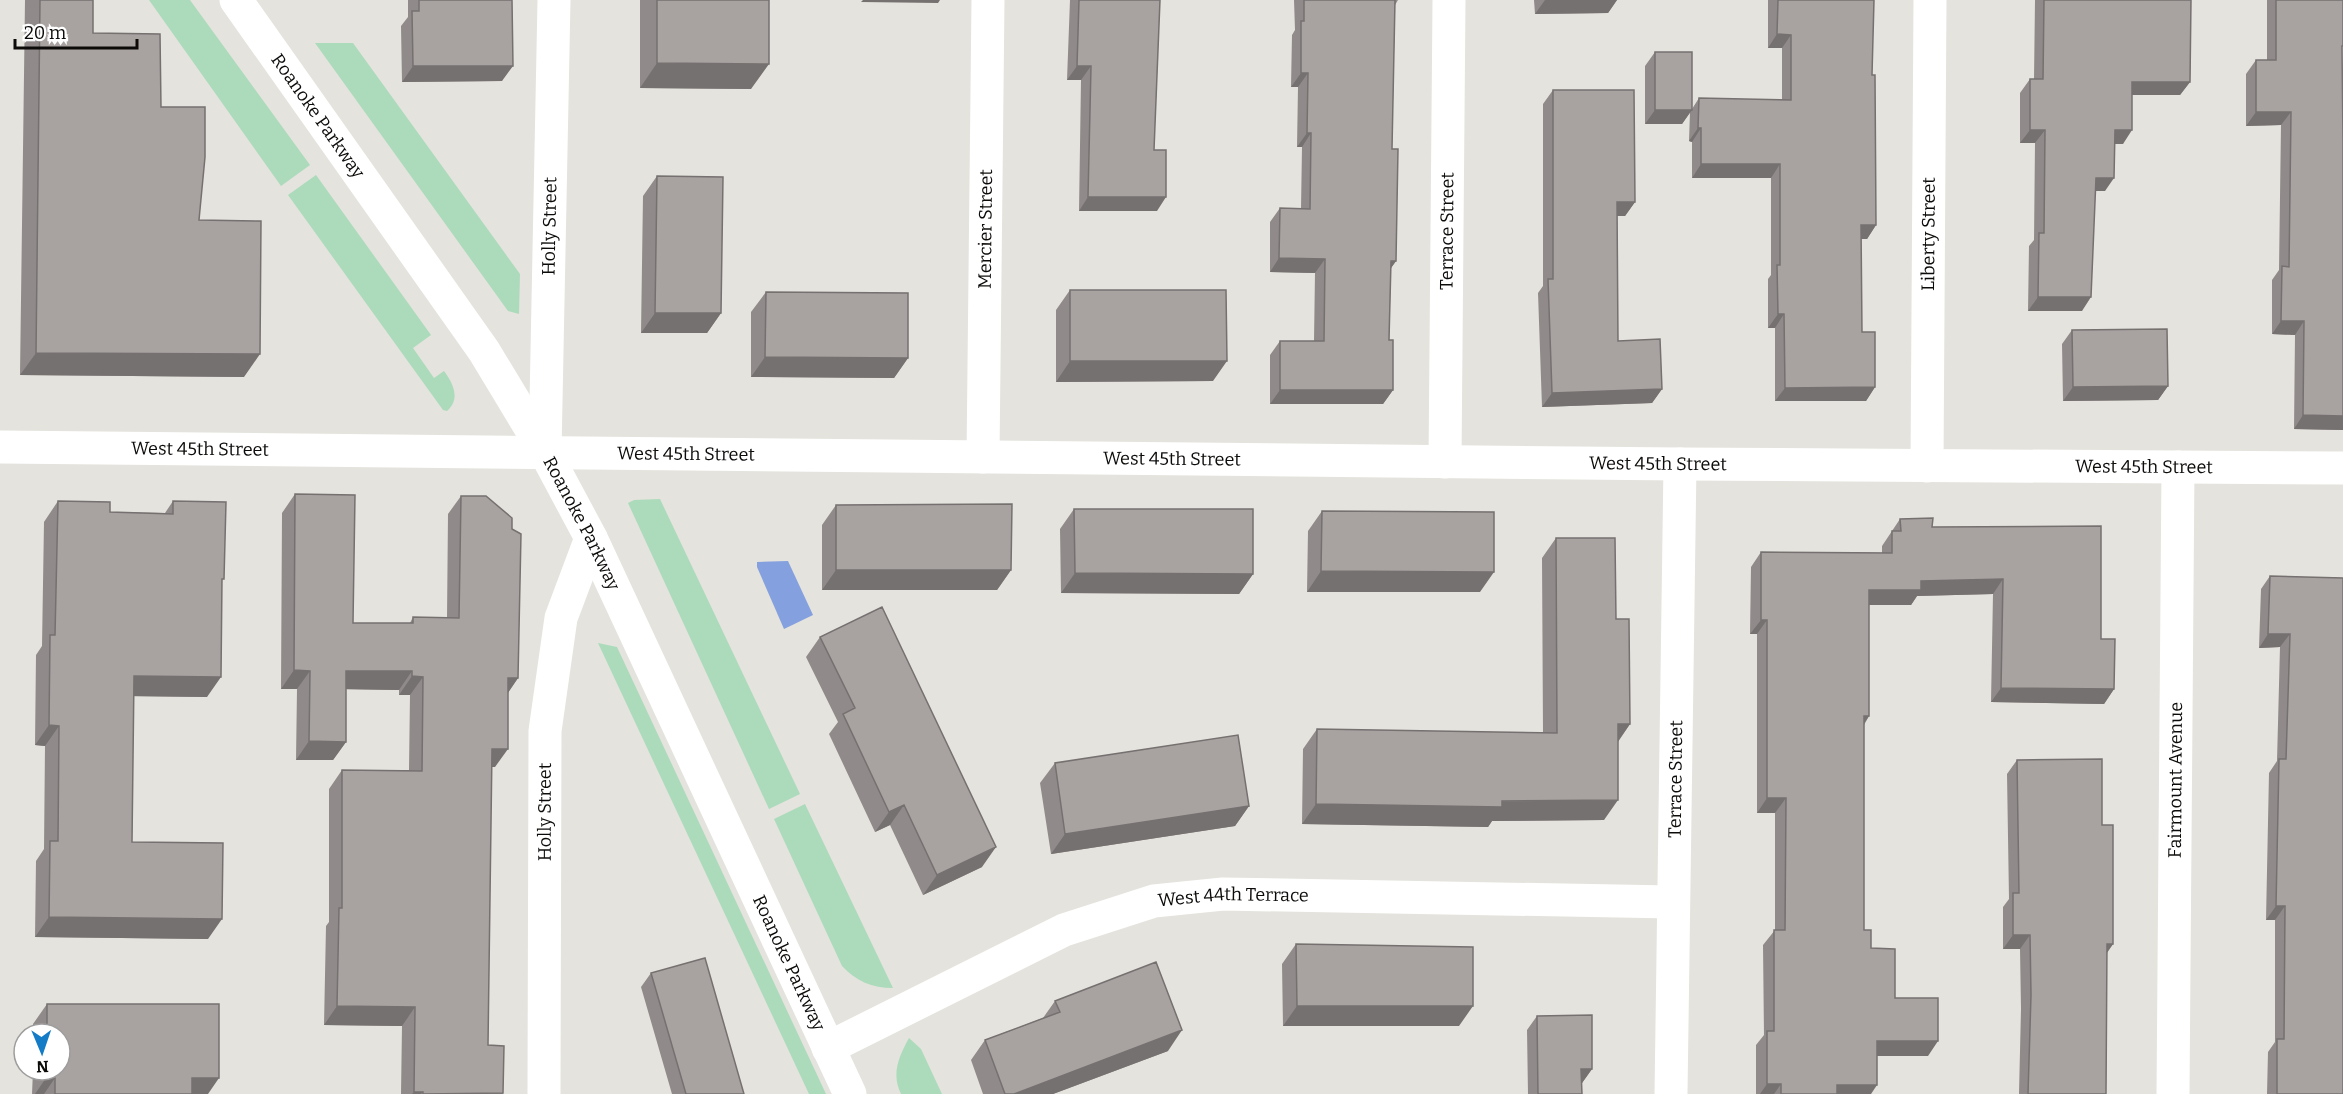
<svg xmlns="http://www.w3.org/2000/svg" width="2343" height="1094" font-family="Bitter,serif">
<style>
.green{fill:#acdbbb}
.water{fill:#84a0de}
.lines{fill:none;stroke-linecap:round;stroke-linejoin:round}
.minor{stroke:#fff;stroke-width:33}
.tertiary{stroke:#fff;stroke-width:33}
.wall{fill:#908b8a}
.shaded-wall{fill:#767171}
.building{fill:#a8a2a1;stroke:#767171;stroke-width:1.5}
.labels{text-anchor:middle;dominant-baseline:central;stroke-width:5;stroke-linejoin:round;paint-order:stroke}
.street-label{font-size:18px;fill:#0c0b09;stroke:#fff}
</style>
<rect width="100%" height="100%" fill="#e4e3dd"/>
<!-- green -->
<path class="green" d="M 149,0 L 190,0 L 310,165 L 281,186 Z
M 315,43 L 353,43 L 520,274 L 519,314 L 508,311 Z
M 316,175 L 431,335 L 413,348 L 434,378 L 444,371 C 453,383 461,399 447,411 L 443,410 L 288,195 Z
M 660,499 L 800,794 L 769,809 L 628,503 L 634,500 Z
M 598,643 L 617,647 L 826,1094 L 809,1094 Z
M 805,804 L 893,988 C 872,988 856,981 842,966 L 774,819 Z
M 909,1038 L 921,1049 L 942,1094 L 901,1094 C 891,1074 899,1056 909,1038 Z"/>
<!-- water -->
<path class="water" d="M 788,561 L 813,615 L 784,629 L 757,567 L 757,562 Z"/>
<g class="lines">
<!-- minor -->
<g class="minor">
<path id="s1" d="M 0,447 L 1680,464 L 2343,468"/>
<path id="s2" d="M 545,452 L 554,0"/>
<path id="s3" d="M 983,457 L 988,0"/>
<path id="s4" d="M 1445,462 L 1449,0"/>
<path id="s5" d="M 1927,466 L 1930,0"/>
<path id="s6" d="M 828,1048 L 1064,930 L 1154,901 L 1223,894 L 1672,902"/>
<path id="s7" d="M 544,1094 L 545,731 L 561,618 L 591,538"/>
<path id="s8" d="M 1671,1094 L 1680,464"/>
<path id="s9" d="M 2173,1094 L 2178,467"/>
</g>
<!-- tertiary -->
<path class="tertiary" id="s10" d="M 236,0 L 484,351 L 545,452 L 591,538 L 850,1094"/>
</g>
<!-- wall -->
<path class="wall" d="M 25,0 L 93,0 L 93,33 L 161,107 L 199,220 L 244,377 L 20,375 Z
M 408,0 L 512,0 L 502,81 L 402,82 L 401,26 L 408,17 Z
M 640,0 L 769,0 L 751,89 L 640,88 Z
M 1070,0 L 1160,0 L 1154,150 L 1157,211 L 1079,211 L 1081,80 L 1067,80 Z
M 1294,0 L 1398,0 L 1395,5 L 1392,149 L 1396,261 L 1391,268 L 1389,340 L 1393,390 L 1383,404 L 1270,404 L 1270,355 L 1280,341 L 1314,341 L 1315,273 L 1270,272 L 1270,222 L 1280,208 L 1301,209 L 1302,147 L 1297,147 L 1298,87 L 1291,87 L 1292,35 L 1295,30 Z
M 1534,0 L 1617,0 L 1608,13 L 1535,14 Z
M 1768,0 L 1874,0 L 1872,75 L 1876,225 L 1867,239 L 1861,239 L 1862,332 L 1875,387 L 1866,401 L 1775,401 L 1775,328 L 1768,328 L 1768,279 L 1771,275 L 1771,178 L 1692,178 L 1692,142 L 1689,141 L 1690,112 L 1682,124 L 1645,124 L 1645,66 L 1655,52 L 1692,109 L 1699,98 L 1782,100 L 1782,48 L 1768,48 Z
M 2035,0 L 2191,0 L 2190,82 L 2180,95 L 2132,95 L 2123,144 L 2115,144 L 2105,191 L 2095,191 L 2082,311 L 2028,311 L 2029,246 L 2034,240 L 2035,143 L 2020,143 L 2020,93 L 2030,79 L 2034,79 Z
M 2267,0 L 2343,0 L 2342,59 L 2343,430 L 2294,429 L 2295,335 L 2272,334 L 2272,280 L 2279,270 L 2281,125 L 2246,126 L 2246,74 L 2256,60 L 2267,60 Z
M 1553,90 L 1635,202 L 1625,216 L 1617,216 L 1618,341 L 1662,389 L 1652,403 L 1542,407 L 1538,293 L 1543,286 L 1543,104 Z
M 657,176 L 721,313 L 707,333 L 641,333 L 643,196 Z
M 1070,290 L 1213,381 L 1056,382 L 1056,310 Z
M 766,292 L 908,358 L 894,378 L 751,377 L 751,312 Z
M 2072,330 L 2168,386 L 2158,400 L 2063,401 L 2062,344 Z
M 295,494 L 353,623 L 410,623 L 413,617 L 447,618 L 448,514 L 461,496 L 518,678 L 508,693 L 495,767 L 491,767 L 488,1045 L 503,1094 L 401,1094 L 402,1026 L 324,1025 L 326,926 L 329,922 L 329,789 L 342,770 L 409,770 L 410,695 L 399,695 L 399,690 L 346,689 L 346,742 L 333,760 L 296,760 L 297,689 L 281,689 L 282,513 Z
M 58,501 L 110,512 L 165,513 L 173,501 L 221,583 L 207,697 L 133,696 L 132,842 L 208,939 L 35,937 L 36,861 L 44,849 L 45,746 L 35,745 L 36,655 L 42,646 L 44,522 Z
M 836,505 L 1011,570 L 997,590 L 822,590 L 822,525 Z
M 1074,509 L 1253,574 L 1239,594 L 1061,593 L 1060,529 Z
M 1322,511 L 1480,592 L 1307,592 L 1308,531 Z
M 1900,519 L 1932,527 L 2101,639 L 2114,689 L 2104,704 L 1991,702 L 1993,594 L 1917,596 L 1911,605 L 1869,605 L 1869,716 L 1864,725 L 1864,930 L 1871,948 L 1895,998 L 1928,1056 L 1877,1056 L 1871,1094 L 1756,1094 L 1756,1045 L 1764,1035 L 1763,945 L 1775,930 L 1775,813 L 1757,813 L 1757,634 L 1750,634 L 1751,567 L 1761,552 L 1882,553 L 1882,546 Z
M 1556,538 L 1616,619 L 1630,724 L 1618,742 L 1604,820 L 1492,821 L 1488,827 L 1302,824 L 1303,749 L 1317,729 L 1543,733 L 1542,558 Z
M 2270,576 L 2343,578 L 2343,1094 L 2267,1094 L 2268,1052 L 2275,1042 L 2275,920 L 2266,920 L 2269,773 L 2277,761 L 2280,647 L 2259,648 L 2261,589 Z
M 820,637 L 982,867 L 923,895 L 890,825 L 875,832 L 829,734 L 838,722 L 806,657 Z
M 2017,760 L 2102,825 L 2113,944 L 2107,953 L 2106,1094 L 2019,1094 L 2021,1009 L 2020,949 L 2003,949 L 2003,907 L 2009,899 L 2007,774 Z
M 1055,763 L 1249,806 L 1235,826 L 1051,854 L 1040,783 Z
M 1296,944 L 1459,1026 L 1283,1026 L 1282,964 Z
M 651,973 L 744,1094 L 672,1094 L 641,987 Z
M 1055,1001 L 1168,1051 L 1053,1094 L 983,1094 L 971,1060 L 985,1040 L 1043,1018 Z
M 47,1004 L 208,1094 L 32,1094 L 33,1070 L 60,1070 L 60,1034 L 33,1034 L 33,1024 Z
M 1537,1016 L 1592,1069 L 1582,1083 L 1582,1094 L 1528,1094 L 1527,1030 Z"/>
<!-- shaded-wall -->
<path class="shaded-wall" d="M 863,0 L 940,0 L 938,3 L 861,2 Z
M 1545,0 L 1617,0 L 1608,13 L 1535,14 Z
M 1777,34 L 1791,35 L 1782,48 L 1768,48 Z
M 657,63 L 769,64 L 751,89 L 640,88 Z
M 413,66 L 513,66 L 502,81 L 402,82 Z
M 1077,66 L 1091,66 L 1081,80 L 1067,80 Z
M 1301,73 L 1308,73 L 1298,87 L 1291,87 Z
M 2132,82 L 2190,82 L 2180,95 L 2123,95 Z
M 1655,110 L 1692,110 L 1682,124 L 1645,124 Z
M 2256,112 L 2291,112 L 2281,125 L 2246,126 Z
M 1698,128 L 1701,128 L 1692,142 L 1689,141 Z
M 2030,130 L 2045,130 L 2035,143 L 2020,143 Z
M 2115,130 L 2132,130 L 2123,144 L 2106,144 Z
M 1307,133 L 1311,133 L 1302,147 L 1297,147 Z
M 1701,164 L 1780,164 L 1771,178 L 1692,178 Z
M 2096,178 L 2114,178 L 2105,191 L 2086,191 Z
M 1088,197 L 1166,197 L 1157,211 L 1079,211 Z
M 1617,202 L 1635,202 L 1625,216 L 1607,216 Z
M 1861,225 L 1876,225 L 1867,239 L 1851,239 Z
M 1279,258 L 1325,259 L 1315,273 L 1270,272 Z
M 1391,261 L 1396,261 L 1386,275 Z
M 2038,297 L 2091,297 L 2082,311 L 2028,311 Z
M 655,313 L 721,313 L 707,333 L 641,333 Z
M 1778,314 L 1784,314 L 1775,328 L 1768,328 Z
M 2281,321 L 2304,321 L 2295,335 L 2272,334 Z
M 36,353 L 260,354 L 244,377 L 20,375 Z
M 765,357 L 908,358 L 894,378 L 751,377 Z
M 1070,361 L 1227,361 L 1213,381 L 1056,382 Z
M 2168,386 L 2158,400 L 2063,401 L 2073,387 Z
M 1875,387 L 1866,401 L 1775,401 L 1785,388 Z
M 1662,389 L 1652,403 L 1542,407 L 1552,393 Z
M 1280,390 L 1393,390 L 1383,404 L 1270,404 Z
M 2303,415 L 2343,416 L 2343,430 L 2294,429 Z
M 836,570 L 1011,570 L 997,590 L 822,590 Z
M 1321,571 L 1494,572 L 1480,592 L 1307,592 Z
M 1075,573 L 1253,574 L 1239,594 L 1061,593 Z
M 2003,579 L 1993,594 L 1917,596 L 1911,605 L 1859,605 L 1869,590 L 1921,581 Z
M 1761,620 L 1767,620 L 1757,634 L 1750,634 Z
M 2268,634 L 2290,634 L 2280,647 L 2259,648 Z
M 294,670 L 310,671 L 297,689 L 281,689 Z
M 346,671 L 412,671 L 399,690 L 333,689 Z
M 134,676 L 221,677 L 207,697 L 120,696 Z
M 412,676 L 423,677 L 410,695 L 399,695 Z
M 508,678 L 518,678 L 505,697 Z
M 2001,688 L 2114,689 L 2104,704 L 1991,702 Z
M 1864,716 L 1869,716 L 1859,731 Z
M 1618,724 L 1630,724 L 1616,744 Z
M 49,725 L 59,726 L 45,746 L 35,745 Z
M 309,741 L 346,742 L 333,760 L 296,760 Z
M 492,749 L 508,749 L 495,767 L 479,767 Z
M 1767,798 L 1786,798 L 1775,813 L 1757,813 Z
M 1618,800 L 1604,820 L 1492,821 L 1488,827 L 1302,824 L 1316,804 Z
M 904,805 L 890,825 L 875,832 L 889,812 Z
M 1249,806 L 1235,826 L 1051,854 L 1065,834 Z
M 996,847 L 982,867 L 923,895 L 937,875 Z
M 2276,906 L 2285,906 L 2275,920 L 2266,920 Z
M 49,917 L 222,919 L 208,939 L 35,937 Z
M 2013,935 L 2030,935 L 2020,949 L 2003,949 Z
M 2107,944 L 2113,944 L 2103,958 Z
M 337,1006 L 415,1007 L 402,1026 L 324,1025 Z
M 1297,1006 L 1473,1006 L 1459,1026 L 1283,1026 Z
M 1182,1030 L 1168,1051 L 1053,1094 L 1014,1094 Z
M 1877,1041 L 1938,1041 L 1928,1056 L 1867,1056 Z
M 1581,1069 L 1592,1069 L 1582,1083 L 1572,1083 Z
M 46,1078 L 55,1078 L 44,1094 L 35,1094 Z
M 192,1078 L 219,1078 L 208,1094 L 181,1094 Z
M 1767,1084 L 1781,1084 L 1774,1094 L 1760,1094 Z
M 1837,1085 L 1877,1085 L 1871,1094 L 1830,1094 Z
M 414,1092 L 423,1092 L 421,1094 L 412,1094 Z"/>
<!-- building -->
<path class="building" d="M 40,0 L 93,0 L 93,33 L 160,34 L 161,107 L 205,107 L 205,157 L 199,220 L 261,221 L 260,354 L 36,353 Z
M 419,0 L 512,0 L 513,66 L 413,66 L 412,11 L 419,11 Z
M 657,0 L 769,0 L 769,64 L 657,63 Z
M 1079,0 L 1160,0 L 1154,150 L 1166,150 L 1166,197 L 1088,197 L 1091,66 L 1077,66 Z
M 1304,0 L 1395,0 L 1392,149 L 1398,149 L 1396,261 L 1391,261 L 1389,340 L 1393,340 L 1393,390 L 1280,390 L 1280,341 L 1324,341 L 1325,259 L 1279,258 L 1280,208 L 1310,209 L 1311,133 L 1307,133 L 1308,73 L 1301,73 L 1301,21 L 1304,21 Z
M 1778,0 L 1874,0 L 1872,75 L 1875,75 L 1876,225 L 1861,225 L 1862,332 L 1875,332 L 1875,387 L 1785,388 L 1784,314 L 1778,314 L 1777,265 L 1780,265 L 1780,164 L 1701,164 L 1701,128 L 1698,128 L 1699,98 L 1791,100 L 1791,35 L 1777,34 Z
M 2044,0 L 2191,0 L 2190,82 L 2132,82 L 2132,130 L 2115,130 L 2114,178 L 2096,178 L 2091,297 L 2038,297 L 2039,233 L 2044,233 L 2045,130 L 2030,130 L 2030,79 L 2043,79 Z
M 2276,0 L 2343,0 L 2343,46 L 2342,46 L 2343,142 L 2343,416 L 2303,415 L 2304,321 L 2281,321 L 2282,266 L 2289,267 L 2291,112 L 2256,112 L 2256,60 L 2276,60 Z
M 1655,52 L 1692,52 L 1692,110 L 1655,110 Z
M 1553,90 L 1634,90 L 1635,202 L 1617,202 L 1618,341 L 1660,339 L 1662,389 L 1552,393 L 1548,279 L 1553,279 Z
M 657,176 L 723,177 L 721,313 L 655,313 Z
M 1070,290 L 1226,290 L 1227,361 L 1070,361 Z
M 766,292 L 908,293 L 908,358 L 765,357 Z
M 2167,329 L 2168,386 L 2073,387 L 2072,330 Z
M 295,494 L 355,495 L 353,623 L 413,623 L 413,617 L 459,618 L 461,496 L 486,496 L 512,518 L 512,529 L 521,534 L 518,678 L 508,678 L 508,749 L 492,749 L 488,1045 L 504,1046 L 503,1093 L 423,1094 L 423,1092 L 414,1092 L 415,1007 L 337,1006 L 339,908 L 342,908 L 342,770 L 422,771 L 423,677 L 412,676 L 412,671 L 346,671 L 346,742 L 309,741 L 310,671 L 294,670 Z
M 58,501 L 110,502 L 110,512 L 173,514 L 173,501 L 226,502 L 224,579 L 222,579 L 221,677 L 134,676 L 132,842 L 223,843 L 222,919 L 49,917 L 50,841 L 58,841 L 59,726 L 49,725 L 50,635 L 55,635 Z
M 1012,504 L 1011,570 L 836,570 L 836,505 Z
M 1074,509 L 1253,509 L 1253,574 L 1075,573 Z
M 1322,511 L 1494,512 L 1494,572 L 1321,571 Z
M 1933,518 L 1932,527 L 2101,526 L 2101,639 L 2115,639 L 2114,689 L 2001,688 L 2003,579 L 1921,581 L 1921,590 L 1869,590 L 1869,716 L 1864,716 L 1864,930 L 1871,930 L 1871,948 L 1895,949 L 1895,998 L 1938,998 L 1938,1041 L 1877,1041 L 1877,1085 L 1837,1085 L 1837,1094 L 1781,1094 L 1781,1084 L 1767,1084 L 1767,1031 L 1774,1031 L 1774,930 L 1785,930 L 1786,798 L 1767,798 L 1767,620 L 1761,620 L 1761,552 L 1892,553 L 1892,531 L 1901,531 L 1900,519 Z
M 1556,538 L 1615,538 L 1616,619 L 1629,619 L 1630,724 L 1618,724 L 1618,800 L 1502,801 L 1502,807 L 1316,804 L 1317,729 L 1557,733 Z
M 2270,576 L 2343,578 L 2343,1094 L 2277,1094 L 2277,1039 L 2284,1039 L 2285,906 L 2276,906 L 2279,759 L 2286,759 L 2290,634 L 2268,634 Z
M 882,607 L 996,847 L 937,875 L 904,805 L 889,812 L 843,714 L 855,708 L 820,637 Z
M 1238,735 L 1249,806 L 1065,834 L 1055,763 Z
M 2102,759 L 2102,825 L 2113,825 L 2113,944 L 2107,944 L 2106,1094 L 2028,1094 L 2031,995 L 2030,935 L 2013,935 L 2013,893 L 2019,893 L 2017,760 Z
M 1296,944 L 1473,947 L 1473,1006 L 1297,1006 Z
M 705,958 L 744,1094 L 686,1094 L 651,973 Z
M 1156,962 L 1182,1030 L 1014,1094 L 1005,1094 L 985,1040 L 1060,1012 L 1055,1001 Z
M 47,1004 L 219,1004 L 219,1078 L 192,1078 L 192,1094 L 55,1094 L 55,1078 L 46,1078 L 46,1070 L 60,1070 L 60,1034 L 47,1034 Z
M 1592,1015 L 1592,1069 L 1581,1069 L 1582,1094 L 1538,1094 L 1537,1016 Z"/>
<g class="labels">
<!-- street labels -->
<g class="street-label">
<text stroke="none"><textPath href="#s10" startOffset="142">Roanoke Parkway</textPath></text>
<text stroke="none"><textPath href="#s2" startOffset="226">Holly Street</textPath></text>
<text stroke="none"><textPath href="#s3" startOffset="228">Mercier Street</textPath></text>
<text stroke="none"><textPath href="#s4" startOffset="231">Terrace Street</textPath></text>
<text stroke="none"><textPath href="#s5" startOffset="232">Liberty Street</textPath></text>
<text stroke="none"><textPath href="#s1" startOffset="200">West 45th Street</textPath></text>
<text stroke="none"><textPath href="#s1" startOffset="686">West 45th Street</textPath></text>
<text stroke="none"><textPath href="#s1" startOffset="1172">West 45th Street</textPath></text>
<text stroke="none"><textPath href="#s1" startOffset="1658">West 45th Street</textPath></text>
<text stroke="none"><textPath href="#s1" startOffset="2144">West 45th Street</textPath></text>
<text stroke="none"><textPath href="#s10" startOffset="628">Roanoke Parkway</textPath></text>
<text stroke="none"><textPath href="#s8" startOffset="315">Terrace Street</textPath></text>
<text stroke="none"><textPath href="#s9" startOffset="314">Fairmount Avenue</textPath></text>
<text stroke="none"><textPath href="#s7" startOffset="282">Holly Street</textPath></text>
<text stroke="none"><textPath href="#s6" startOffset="438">West 44th Terrace</textPath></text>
<text stroke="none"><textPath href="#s10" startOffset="1114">Roanoke Parkway</textPath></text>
</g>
</g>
<!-- north arrow -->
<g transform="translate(42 1052) rotate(178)"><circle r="28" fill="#ffffff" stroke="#9e9d9d" stroke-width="1.5"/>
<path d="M0-4.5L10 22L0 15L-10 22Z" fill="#147cc6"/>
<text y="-9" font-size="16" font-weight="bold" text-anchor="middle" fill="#0c0b09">N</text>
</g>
<!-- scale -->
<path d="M15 39v9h122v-9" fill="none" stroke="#0c0b09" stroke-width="3"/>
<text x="24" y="39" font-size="18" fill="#0c0b09" stroke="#ffffff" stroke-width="4.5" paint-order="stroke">20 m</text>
</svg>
